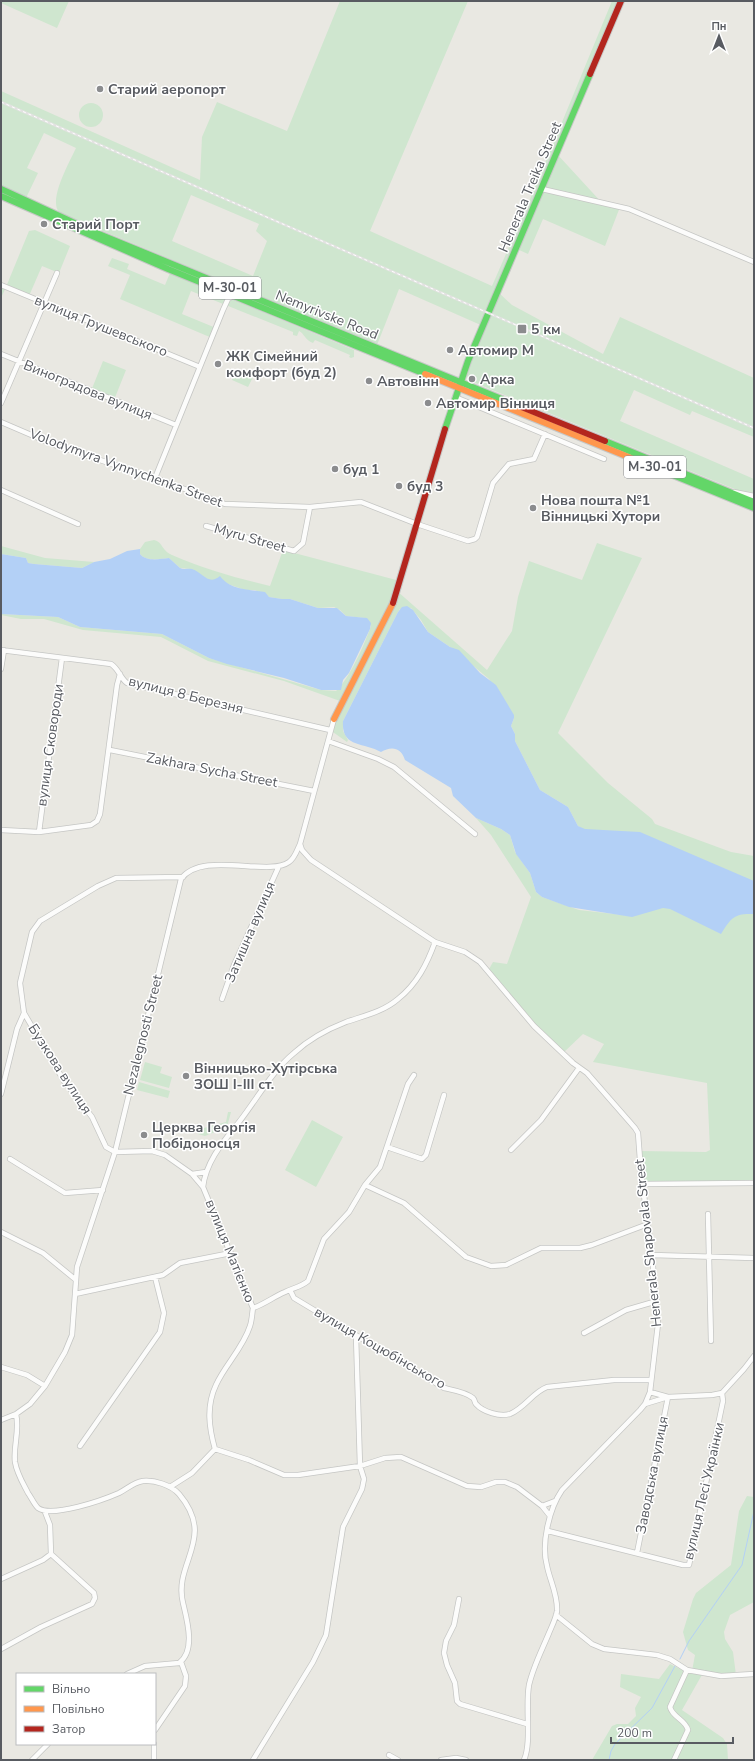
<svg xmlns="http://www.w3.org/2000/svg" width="755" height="1761" font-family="'Nunito Sans',sans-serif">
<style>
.green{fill:#cfe6cf;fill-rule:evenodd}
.water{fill:#b3d0f6}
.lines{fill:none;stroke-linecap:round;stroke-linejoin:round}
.stream{stroke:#b3d0f6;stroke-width:1}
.street-casing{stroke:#c5c6c4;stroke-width:6}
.fast-casing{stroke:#c6c7c6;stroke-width:8}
.slow-casing{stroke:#c6c7c6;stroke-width:8}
.jam-casing{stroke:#c6c7c6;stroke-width:8}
.street{stroke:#fcfcfb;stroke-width:4.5}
.fast{stroke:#63d668;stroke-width:6}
.slow{stroke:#ff974d;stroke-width:6}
.jam{stroke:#b3261e;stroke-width:6}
.rail-casing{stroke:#e2e2e1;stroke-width:2.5}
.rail{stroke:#fff;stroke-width:1;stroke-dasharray:3;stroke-linecap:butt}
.poi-dot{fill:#8b8c8e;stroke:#fff;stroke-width:1.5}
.labels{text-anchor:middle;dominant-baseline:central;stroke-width:3;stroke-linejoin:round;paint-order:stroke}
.shield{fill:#fff;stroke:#8a8c90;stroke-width:1}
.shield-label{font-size:13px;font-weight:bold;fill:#585b61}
.poi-label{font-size:14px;font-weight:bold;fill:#585b61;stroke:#fff;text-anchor:start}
.street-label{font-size:14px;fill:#585b61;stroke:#fff}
</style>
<rect width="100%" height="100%" fill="#e9e8e2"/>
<!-- green -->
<path class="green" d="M 1,1 L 69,1 L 57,28 L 1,3 Z
M 340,1 L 468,1 L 370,231 L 492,286 L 534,190 L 612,1 L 620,1 L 557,154 L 603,204 L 620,207 L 605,246 L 543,219 L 528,254 L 517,249 L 498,292 L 512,305 L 603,354 L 620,317 L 754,378 L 754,437 L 692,411 L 690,415 L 634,390 L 620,421 L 754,479 L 754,497 L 468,380 L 467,375 L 471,364 L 468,361 L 483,326 L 399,289 L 377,345 L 60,213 C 47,202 69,163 76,148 L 44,133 L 27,168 L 38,173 L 26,198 L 1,186 L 1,91 L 200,180 L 202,137 L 217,102 L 287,131 ZM 191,195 L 259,224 L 256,231 L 267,241 L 253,276 L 172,241 Z
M79 115a12 12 0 1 1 24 0a12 12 0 1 1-24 0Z
M 35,230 L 70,246 L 59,273 L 42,266 L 29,296 L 6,287 L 1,298 L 1,285 L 6,287 L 29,231 Z
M 112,258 L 129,264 L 127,269 L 165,285 L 170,273 L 194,283 L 354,350 L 354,357 L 351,358 L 349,357 L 350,355 L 315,340 L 313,343 C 305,340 304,333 299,331 L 297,336 L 293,335 L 293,332 L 191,291 L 182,314 L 216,328 L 212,338 L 120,299 L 130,275 L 108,266 Z
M 103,361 L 126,370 L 114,400 L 91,391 Z
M 236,370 L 253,377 L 248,387 L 232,380 Z
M 154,540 C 163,542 161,550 172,555 C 203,569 237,578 270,586 L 283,550 L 400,581 L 397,591 L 487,670 L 512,631 L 518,597 L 529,561 L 582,580 L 597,543 L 642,558 L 558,733 L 608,783 L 652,819 L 655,824 L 731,852 L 754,856 L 754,885 L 583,829 L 578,826 L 568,807 L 540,790 L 515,741 L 515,734 L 511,726 L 514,718 L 489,679 L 453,649 L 428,632 L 421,620 L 411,608 L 400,609 L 398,612 L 343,721 L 343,731 L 348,740 L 347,742 L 330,730 L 381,624 L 340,701 L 284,681 L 208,661 L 161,637 L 83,630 L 44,619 L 21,619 L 1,615 L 1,614 L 58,617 L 80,627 L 162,634 L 209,658 L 321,690 L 336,691 C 349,680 365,643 371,626 L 365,618 L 346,616 L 340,610 L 334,607 L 318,608 L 290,599 L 282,599 L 269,597 L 255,590 L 245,590 L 216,580 L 208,580 L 191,569 L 180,568 L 169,558 C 159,559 147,562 140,554 L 140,549 L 145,542 Z
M 1,546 L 45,558 L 94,562 L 82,568 L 34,564 L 28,563 L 26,558 L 1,554 Z
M 476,818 L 501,829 L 510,835 L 515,852 L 530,873 L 536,892 L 542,897 L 579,910 L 632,916 L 639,908 L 754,907 L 754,1183 L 642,1184 L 639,1151 L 706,1152 L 710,1150 L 707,1083 L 593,1062 L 604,1044 L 583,1034 L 562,1054 L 543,1035 L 488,971 L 493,962 L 507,964 L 531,897 L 491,835 Z
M 145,1062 L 162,1067 L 160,1073 L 172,1077 L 169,1088 L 140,1080 Z
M 139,1082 L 170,1091 L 168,1098 L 137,1090 Z
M 228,1112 L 231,1112 L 227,1127 L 205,1136 L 198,1134 L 200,1129 L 226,1122 Z
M 312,1120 L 343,1137 L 316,1187 L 285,1170 Z
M 747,1496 L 754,1497 L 754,1602 L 730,1615 L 724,1632 L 725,1639 L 733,1652 L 736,1675 L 703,1673 L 682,1710 L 723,1738 L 727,1744 L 728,1760 L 592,1760 L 612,1726 L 617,1724 L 628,1724 L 636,1716 L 635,1708 L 641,1697 L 620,1687 L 621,1674 L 659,1679 L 670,1664 L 686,1672 L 692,1671 L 695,1655 L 688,1650 L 683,1632 L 693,1599 L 696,1593 L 731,1565 L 739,1511 Z"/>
<!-- water -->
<path class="water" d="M 140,549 L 140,554 C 147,562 159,559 169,558 L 180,568 C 184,570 188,568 192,569 C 204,573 208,586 220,576 C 231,591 249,589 265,592 L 269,597 L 282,599 L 290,599 L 318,608 L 337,608 L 346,616 L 367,618 L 371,623 L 370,629 L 349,673 L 343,680 L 341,690 L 321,690 L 284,678 L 227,664 L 209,658 L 162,634 L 80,627 L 58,617 L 1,614 L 1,554 L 26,558 L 28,563 L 34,564 L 82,568 L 94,562 L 110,559 L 127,551 Z
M 407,606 L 413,610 L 428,632 L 450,647 L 459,650 L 480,673 L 496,685 L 514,715 L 514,718 L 511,726 L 515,734 L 515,741 L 540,790 L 568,807 L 578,826 L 585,829 L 640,832 L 754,881 L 754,914 C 734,913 731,918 721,934 L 670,909 L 663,908 L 632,917 L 569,907 L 542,897 L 536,892 L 530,873 L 516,854 L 510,835 L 501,829 L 476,818 L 453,796 L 451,788 L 405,760 C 401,747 391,746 381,752 C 364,742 341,748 343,721 L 398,612 L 402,607 Z"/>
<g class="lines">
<!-- stream -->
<path class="stream" d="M 680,1659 L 689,1641 L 742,1565 L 754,1511
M 609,1760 L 611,1751 L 615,1744 L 652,1708 L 675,1666"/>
<defs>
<path id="street" d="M 542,189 L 629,209 L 754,262
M 1,285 L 200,367
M 1,354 L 176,425
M 455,397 L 604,459
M 1,403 L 57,273
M 1,422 L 57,446 L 155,478 L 225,504 L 310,507 L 361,502 L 417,524 L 468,541 L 475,539 L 477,537 L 493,483 L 509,464 L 534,459 L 545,434
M 155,478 L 223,310 L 228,299 L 233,296
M 1,490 L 78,524
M 734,492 L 754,496
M 206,526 L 294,551 L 303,543 L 310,507
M 1,650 L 111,664 C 119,669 120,678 127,683 L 330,730
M 1,669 L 4,650
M 328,741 L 378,759 L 394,767 L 475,834
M 110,750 L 314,791
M 1,830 L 39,832 L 91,825 L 97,821 L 100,814 L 117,685 L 120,674
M 39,832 L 62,658
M 300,844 L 302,850 L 311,860 L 435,942 L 465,952 L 480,962 L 534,1026 L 573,1063 L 587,1073 L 635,1128 L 638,1133 L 641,1173 L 652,1255 L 658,1324 L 650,1392 L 645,1404 L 640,1410 L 562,1490 C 549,1509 541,1544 547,1566 C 550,1581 558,1595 557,1611 C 556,1618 552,1626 549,1633 C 542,1650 533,1667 529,1685 C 525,1707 532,1742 524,1760
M 183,877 L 116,878 L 98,886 L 40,921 L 32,932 L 20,983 L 24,1013 L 64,1081 L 92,1117 L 106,1147 L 115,1152 L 152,1151 L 165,1155 L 192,1174 L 203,1187
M 222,999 L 234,965 L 279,866
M 1,1094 L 17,1029 L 24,1013
M 387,1147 L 422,1159 L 426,1155 L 444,1095
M 511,1150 L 541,1120 L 579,1068
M 10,1159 L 65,1193 L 103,1190
M 192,1174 L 206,1172
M 642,1184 L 754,1183
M 365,1185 L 404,1203 L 466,1257 L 491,1266 L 506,1265 L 541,1248 L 580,1248 L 592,1245 L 648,1224
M 708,1214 L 711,1341
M 1,1232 L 43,1253 L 76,1280
M 652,1255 L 754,1258
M 290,1290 L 294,1298 L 444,1388 C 453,1390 466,1392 473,1398 C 475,1400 474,1401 476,1404 C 483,1412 500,1417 510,1414 C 525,1408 533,1392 547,1387 L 614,1380 L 651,1380
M 75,1294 L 163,1275 L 180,1263 L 231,1253
M 253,1308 C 265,1304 273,1297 285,1292 C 293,1288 301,1287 308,1281 L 324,1239 L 349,1212 L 365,1185 L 380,1167 L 408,1084 L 414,1075
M 584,1333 L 626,1310 L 657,1301
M 1,1367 L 27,1375 L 45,1386
M 645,1404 L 668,1397 L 712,1395 L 722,1393 L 744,1369 L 754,1356
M 16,1414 C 20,1431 13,1446 15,1462 C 17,1474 23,1483 28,1493 C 31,1497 34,1504 38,1508 C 52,1518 103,1500 119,1493 C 127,1489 134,1482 143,1481 C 155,1480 171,1485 179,1494 C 217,1539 173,1562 183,1603 C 187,1620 196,1651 179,1663 L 145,1666 L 127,1674
M 1,1420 L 16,1414 L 30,1404 L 45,1386 L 65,1352 L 72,1335 L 77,1267 L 115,1152 L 181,879 C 202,850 268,877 289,862 C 295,858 297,850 300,844 L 334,719
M 80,1446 L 160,1332 L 164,1313 L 155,1277
M 215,1449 C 209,1428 206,1406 216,1385 C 225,1365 243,1348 250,1326 C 252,1320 252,1314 253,1308 L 203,1187 C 206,1161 224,1141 239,1122 C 257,1099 272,1071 294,1053 C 308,1040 328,1029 346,1022 C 363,1016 383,1012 398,999 C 417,984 427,964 435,942
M 215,1449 L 249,1460 L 284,1475 L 298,1475 L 360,1466 L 385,1458 L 401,1457 L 467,1486 L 481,1487 L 496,1482 L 505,1482 L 517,1487 L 542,1506 L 550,1516
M 170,1487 L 192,1473 L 215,1449
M 542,1506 L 555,1501
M 548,1531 L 683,1565 L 689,1565 L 723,1401 L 722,1393
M 637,1553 L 668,1397 L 650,1392
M 1,1579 L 43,1560 L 51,1554 L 50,1525 L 45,1512
M 459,1599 L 454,1625 L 446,1641 L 444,1653 L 447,1665 L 455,1683 L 457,1701 L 460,1704 L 527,1724
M 556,1615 L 592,1644 L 604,1649 L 657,1655 L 670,1659 L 687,1670 L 721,1676 L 754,1674
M 1,1649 L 41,1627 L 92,1604 L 95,1598 L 94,1593 L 51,1554
M 155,1730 L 185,1686 L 186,1676 L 181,1662
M 154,1744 L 154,1760
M 389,1755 L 398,1760
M 32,1760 L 48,1744
M 253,1760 L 313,1662 L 326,1635 L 343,1527 L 362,1489 L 364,1479 L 360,1466 L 356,1336
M 441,1760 L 456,1758 L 466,1760
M 674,1760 L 688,1730 C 686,1720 672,1717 670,1707 L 687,1670"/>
<path id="fast" d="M 1,189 L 94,232 L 504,400
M 1,196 L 168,269 L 425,374
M 445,429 L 468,361 L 590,74
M 605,441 L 754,502
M 631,458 L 754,508"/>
<path id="slow" d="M 425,374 L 631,458
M 334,719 L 393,603"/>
<path id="jam" d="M 590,74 L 621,1
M 504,400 L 605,441
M 393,603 L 445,429"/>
</defs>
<!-- street casing -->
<use href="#street" class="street-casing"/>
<!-- fast casing -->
<use href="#fast" class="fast-casing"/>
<!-- slow casing -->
<use href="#slow" class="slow-casing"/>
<!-- jam casing -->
<use href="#jam" class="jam-casing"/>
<!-- street -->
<use href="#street" class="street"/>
<!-- fast -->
<use href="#fast" class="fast"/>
<!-- slow -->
<use href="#slow" class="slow"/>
<!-- jam -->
<use href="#jam" class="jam"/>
<defs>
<path id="rail" d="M 1,102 L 754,428"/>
</defs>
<!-- rail casing -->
<use href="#rail" class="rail-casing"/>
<!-- rail -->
<use href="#rail" class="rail"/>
</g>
<!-- markers -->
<g class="poi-dot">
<circle cx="100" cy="89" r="4"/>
<circle cx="44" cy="224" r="4"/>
<rect x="517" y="324" width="10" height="10" rx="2"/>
<circle cx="450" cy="350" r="4"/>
<circle cx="218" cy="364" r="4"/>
<circle cx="472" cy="379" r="4"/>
<circle cx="369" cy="381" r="4"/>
<circle cx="428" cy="403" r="4"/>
<circle cx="335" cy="469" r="4"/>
<circle cx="399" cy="486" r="4"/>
<circle cx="533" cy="508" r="4"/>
<circle cx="186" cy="1076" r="4"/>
<circle cx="144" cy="1135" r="4"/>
</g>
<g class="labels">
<!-- shield labels -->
<g class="shield">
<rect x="199" y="277" width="62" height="22" rx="3"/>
<rect x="624" y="456" width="62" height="22" rx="3"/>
</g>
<g class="shield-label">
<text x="230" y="288">М-30-01</text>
<text x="655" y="467">М-30-01</text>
</g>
<!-- poi labels -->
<g class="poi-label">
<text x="108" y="89">Старий аеропорт</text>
<text x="52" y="224">Старий Порт</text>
<text x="531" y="329">5 км</text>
<text x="458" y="350">Автомир М</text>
<text x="226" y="356">ЖК Сімейний<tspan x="226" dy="16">комфорт (буд 2)</tspan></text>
<text x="480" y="379">Арка</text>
<text x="377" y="381">Автовінн</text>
<text x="436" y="403">Автомир Вінниця</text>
<text x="343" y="469">буд 1</text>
<text x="407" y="486">буд 3</text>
<text x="541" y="500">Нова пошта №1<tspan x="541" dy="16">Вінницькі Хутори</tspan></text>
<text x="194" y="1068">Вінницько-Хутірська<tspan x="194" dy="16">ЗОШ І-ІІІ ст.</tspan></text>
<text x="152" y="1127">Церква Георгія<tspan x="152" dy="16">Побідоносця</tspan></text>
</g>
<!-- street labels -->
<g class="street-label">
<text transform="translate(530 187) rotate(-67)">Henerala Treika Street</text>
<text transform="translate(327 315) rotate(22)">Nemyrivske Road</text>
<text transform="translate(101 326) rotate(22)">вулиця Грушевського</text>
<text transform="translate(88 390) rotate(22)">Виноградова вулиця</text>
<text transform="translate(126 468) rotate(20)">Volodymyra Vynnychenka Street</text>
<text transform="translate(250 538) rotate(16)">Myru Street</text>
<text transform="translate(186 695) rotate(14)">вулиця 8 Березня</text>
<text transform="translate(50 745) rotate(-82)">вулиця Сковороди</text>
<text transform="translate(212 770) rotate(11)">Zakhara Sycha Street</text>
<text transform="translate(250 932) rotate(-67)">Затишна вулиця</text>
<text transform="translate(143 1035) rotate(-76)">Nezalegnosti Street</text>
<text transform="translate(60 1069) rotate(57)">Бузкова вулиця</text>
<text transform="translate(648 1243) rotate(-96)">Henerala Shapovala Street</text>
<text transform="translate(230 1251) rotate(68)">вулиця Матієнко</text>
<text transform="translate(380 1348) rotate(30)">вулиця Коцюбінського</text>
<text transform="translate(652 1475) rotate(-79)">Заводська вулиця</text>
<text transform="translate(704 1491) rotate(-77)">вулиця Лесі Українки</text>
</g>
</g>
<!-- border -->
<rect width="755" height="1761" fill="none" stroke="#585b61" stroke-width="4"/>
<!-- legend -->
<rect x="16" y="1673" width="140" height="72" fill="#ffffff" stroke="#bcbdc0"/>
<rect x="24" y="1686" width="20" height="6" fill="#63d668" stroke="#bcbdc0"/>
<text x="52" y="1693" font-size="12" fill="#585b61">Вільно</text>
<rect x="24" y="1706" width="20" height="6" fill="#ff974d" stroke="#bcbdc0"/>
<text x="52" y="1713" font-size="12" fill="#585b61">Повільно</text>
<rect x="24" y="1726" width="20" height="6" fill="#b3261e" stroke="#bcbdc0"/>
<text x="52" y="1733" font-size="12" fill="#585b61">Затор</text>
<!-- north arrow -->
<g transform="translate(719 36)" stroke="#ffffff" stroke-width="3" paint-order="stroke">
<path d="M0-3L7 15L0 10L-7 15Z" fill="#585b61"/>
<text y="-6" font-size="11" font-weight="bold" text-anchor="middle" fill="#585b61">Пн</text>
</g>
<!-- scale -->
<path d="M611 1737v6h122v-6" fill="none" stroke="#585b61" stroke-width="2"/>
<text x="617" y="1737" font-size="12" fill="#585b61" stroke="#ffffff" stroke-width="3" paint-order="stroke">200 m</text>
</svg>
